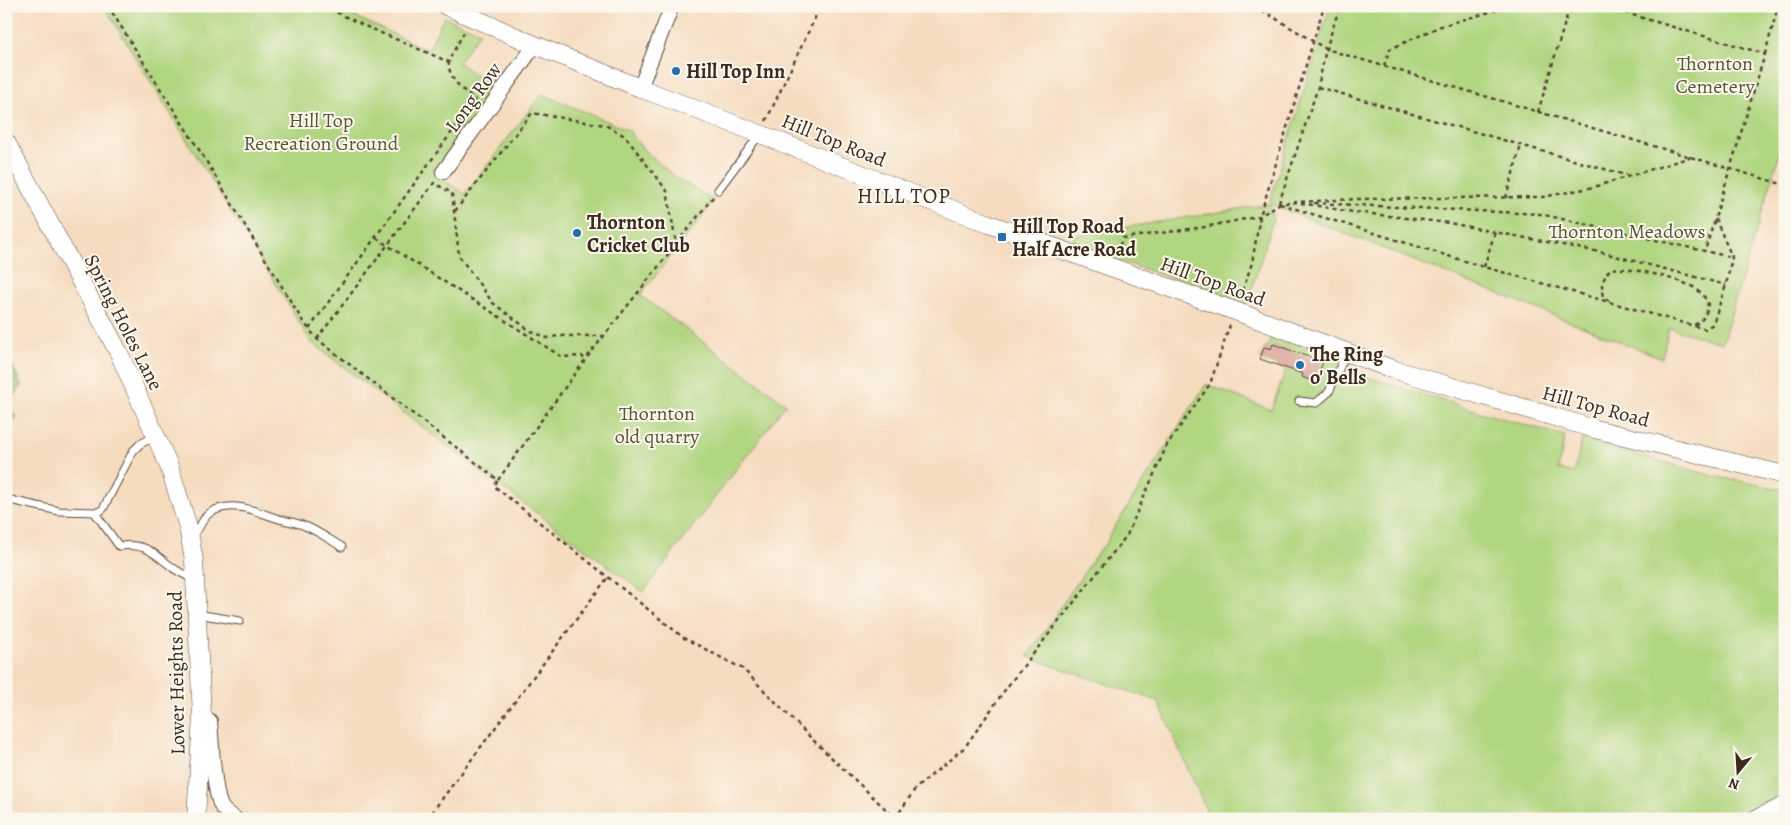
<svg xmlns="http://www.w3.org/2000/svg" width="1791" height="825" viewBox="0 0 1791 825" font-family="Alegreya,serif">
  <rect width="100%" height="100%" fill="#fbf7ec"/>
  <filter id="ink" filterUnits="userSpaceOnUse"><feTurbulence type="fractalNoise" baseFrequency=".02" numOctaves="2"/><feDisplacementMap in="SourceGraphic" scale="10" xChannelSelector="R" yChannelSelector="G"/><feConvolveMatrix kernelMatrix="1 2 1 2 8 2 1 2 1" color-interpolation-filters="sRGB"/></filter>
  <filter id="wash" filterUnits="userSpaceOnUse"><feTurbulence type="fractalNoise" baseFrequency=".0096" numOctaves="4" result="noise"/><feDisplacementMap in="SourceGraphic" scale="20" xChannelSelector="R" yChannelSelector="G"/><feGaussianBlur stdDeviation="1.12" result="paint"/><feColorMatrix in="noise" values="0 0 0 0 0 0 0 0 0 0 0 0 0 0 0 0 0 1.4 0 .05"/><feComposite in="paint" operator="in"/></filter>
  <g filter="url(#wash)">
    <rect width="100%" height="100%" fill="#f5dcbf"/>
    <g fill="#b0d680" stroke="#76804f">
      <polygon points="104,6 340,6 345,12 428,50 444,17 480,32 458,63 497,87 433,173 465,194 542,94 628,130 644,150 676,178 714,201 640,295 786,404 643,592 500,486 312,343"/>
      <polygon points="1330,6 1785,6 1785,137 1722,343 1669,328 1662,358 1270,204 1273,220 1247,304 1076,246 1073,236 1269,204"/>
      <polygon points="1274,334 1352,363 1347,371 1490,415 1565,436 1558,469 1574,473 1582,439 1713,476 1785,490 1785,793 1728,819 1210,819 1158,701 1027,657 1100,549 1107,543 1109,536 1206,384 1271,410 1286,369 1260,359"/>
    </g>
    <polygon fill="#8cb76e" stroke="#647046" points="6,353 22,386 8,404 16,418 7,425"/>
    <g id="blocks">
      <polygon fill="#d8988f" points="1273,344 1323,362 1315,382 1302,377 1303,374 1260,359 1264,347 1271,349"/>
    </g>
  </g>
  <g filter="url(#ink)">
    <use href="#blocks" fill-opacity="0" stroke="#574536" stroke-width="1"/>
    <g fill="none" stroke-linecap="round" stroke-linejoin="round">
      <g stroke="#574536" stroke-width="9">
        <g id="service">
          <polyline points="718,190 760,134"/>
          <polyline points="1299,401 1316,403 1329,392 1346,353"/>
          <polyline points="6,499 59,511 99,512 103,509 133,451 140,444 156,436"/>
          <path d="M95,513l24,33c27,-3 33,6 53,21 6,5 14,8 20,12"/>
          <path d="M190,535c14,-7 10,-18 23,-24 22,-10 42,0 63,7 9,3 20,4 29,8 13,5 25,14 37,21"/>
          <polyline points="197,614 240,621"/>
        </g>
      </g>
      <g stroke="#574536" stroke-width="16">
        <g id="minor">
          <polyline points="640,88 672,6"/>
          <polyline points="443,172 535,45"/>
          <path d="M202,715l8,6c2,20 3,69 11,85 3,6 10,10 15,13"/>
        </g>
      </g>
      <g stroke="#574536" stroke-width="19">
        <g id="tertiary">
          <polyline points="446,6 535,45 640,88 760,134 989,224 1235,311 1392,369 1595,429 1785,475"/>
          <polyline points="6,142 119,353 169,466 188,527 194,560 202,715 196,819"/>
          <polyline points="1756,819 1785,806"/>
        </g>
      </g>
      <g stroke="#574536" stroke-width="2.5" stroke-dasharray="4 4" stroke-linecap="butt">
        <polyline points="108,6 208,164 302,320 317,339 498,480 494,486 684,638 743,669 812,739 896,819"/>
        <polyline points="332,6 336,12 365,26 449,62"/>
        <polyline points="1255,6 1326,49 1785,185"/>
        <polyline points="1602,6 1765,54 1705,251"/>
        <polyline points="1765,54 1778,6"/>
        <polyline points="1384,66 1390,49 1441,26 1511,6"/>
        <polyline points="1318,87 1629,176"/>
        <polyline points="1538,112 1570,6"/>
        <polyline points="766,121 815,18 815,6"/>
        <polyline points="1506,198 1521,145"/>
        <polyline points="1279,203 1318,87 1326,49 1340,6"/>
        <polyline points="1301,203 1346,211 1449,223 1495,232 1600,252 1726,285"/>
        <polyline points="1314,203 1540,214 1731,257"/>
        <polyline points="1280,204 1484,267 1705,329 1713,324 1726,285 1732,257 1715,218"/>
        <polyline points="455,211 532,113 605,125 625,136 667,191 676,243"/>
        <polyline points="376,238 562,357 582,356 585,360"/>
        <polyline points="1116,253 1123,238 1205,227 1260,216 1279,204 1297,202 1357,199 1543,197 1594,187 1691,157"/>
        <polyline points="1484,267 1495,232"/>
        <polyline points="1240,298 1252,263 1260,216 1324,6"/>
        <path d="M1609,301l-6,-5c-3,-11 0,-17 7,-27 18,-3 64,9 81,17 7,3 12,9 17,16 -1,12 -4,18 -14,23"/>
        <path d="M309,329l166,-229c-11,-9 -28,-22 -26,-38 1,-6 13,-25 16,-32"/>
        <polyline points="317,339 434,183 452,193 459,256 493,303 529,330 547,338 558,336 603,336"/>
        <polyline points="498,480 585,360 713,197"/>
        <polyline points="427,819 608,577"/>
        <polyline points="895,819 915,789 965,747 1007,687 1127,535 1167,445 1210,384 1230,325"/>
      </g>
      <use href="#service" stroke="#fff" stroke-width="7"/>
      <use href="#minor" stroke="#fff" stroke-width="14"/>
      <use href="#tertiary" stroke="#fff" stroke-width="18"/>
    </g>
  </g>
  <g fill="#1f6fb2" stroke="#fbf7ec" stroke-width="2">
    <circle cx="676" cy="71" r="5"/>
    <circle cx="577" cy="233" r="5"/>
    <rect x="997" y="232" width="10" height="10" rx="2.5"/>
    <circle cx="1300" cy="365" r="5"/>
  </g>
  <g text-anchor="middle" stroke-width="4" stroke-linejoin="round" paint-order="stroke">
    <g font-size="20" fill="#585536" stroke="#fbf7ec">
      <text x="1715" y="70">Thornton<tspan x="1715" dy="23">Cemetery</tspan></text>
      <text x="321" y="127">Hill Top<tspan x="321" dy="23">Recreation Ground</tspan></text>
      <text x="1627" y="238">Thornton Meadows</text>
      <text x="657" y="420">Thornton<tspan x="657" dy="23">old quarry</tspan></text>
    </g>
    <g font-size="20" font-weight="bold" fill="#3b2a1e" stroke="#fbf7ec" text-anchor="start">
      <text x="686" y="78">Hill Top Inn</text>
      <text x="587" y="229">Thornton<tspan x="587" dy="23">Cricket Club</tspan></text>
      <text x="1012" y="233">Hill Top Road<tspan x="1012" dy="23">Half Acre Road</tspan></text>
      <text x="1310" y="361">The Ring<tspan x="1310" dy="23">o' Bells</tspan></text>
    </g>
    <g font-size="20" fill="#3b2a1e" stroke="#fbf7ec">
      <text transform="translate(473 97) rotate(-54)" y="7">Long Row</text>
      <text transform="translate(834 140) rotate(22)" y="7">Hill Top Road</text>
      <text transform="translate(1213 281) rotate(20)" y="7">Hill Top Road</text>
      <text transform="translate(124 322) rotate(63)" y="7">Spring Holes Lane</text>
      <text transform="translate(1596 406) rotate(15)" y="7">Hill Top Road</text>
      <text transform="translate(176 673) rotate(-91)" y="7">Lower Heights Road</text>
    </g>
    <g font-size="21" letter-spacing="1" fill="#3b2a1e" stroke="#fbf7ec">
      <text x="904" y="203">HILL TOP</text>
    </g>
  </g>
  <rect width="1791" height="825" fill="none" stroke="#fbf7ec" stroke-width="25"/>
  <g transform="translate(1738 772) rotate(198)" stroke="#fbf7ec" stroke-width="4" paint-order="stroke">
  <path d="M0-4L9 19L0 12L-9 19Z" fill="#3b2a1e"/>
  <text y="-8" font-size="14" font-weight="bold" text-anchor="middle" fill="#3b2a1e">N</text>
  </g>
</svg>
